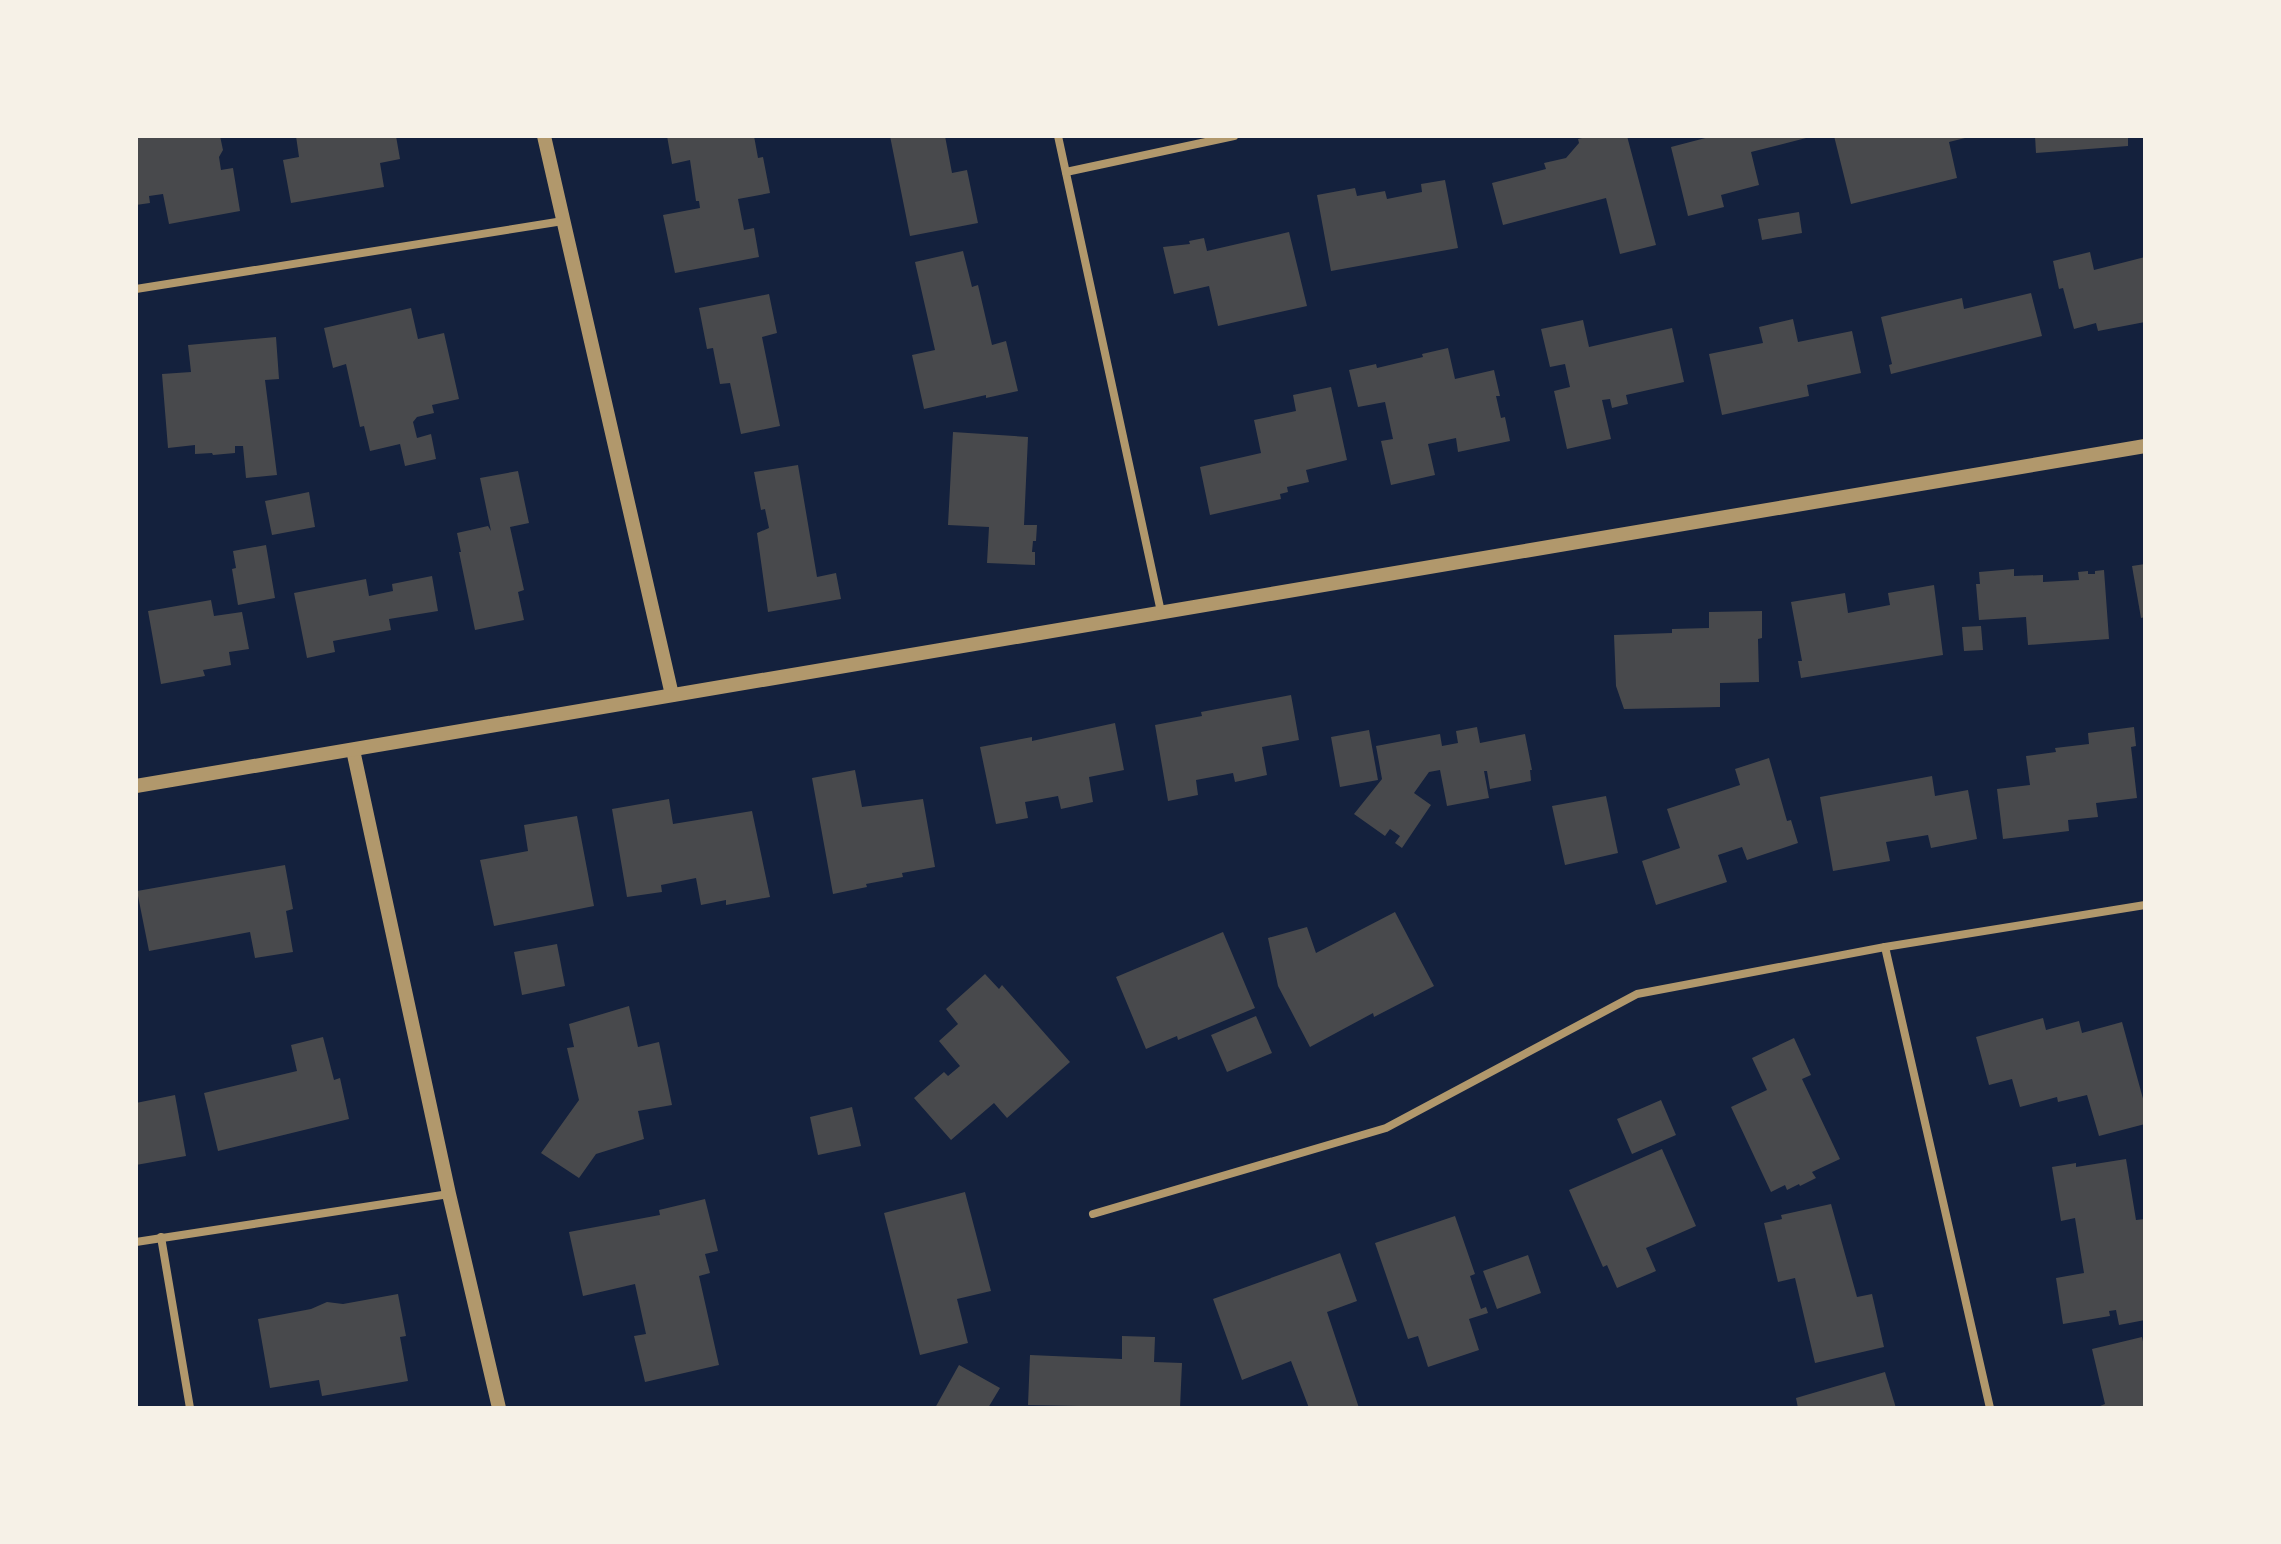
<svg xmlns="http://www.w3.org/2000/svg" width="2281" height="1544" viewBox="0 0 2281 1544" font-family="Rubik,sans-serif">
  <rect width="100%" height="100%" fill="#14213d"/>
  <g fill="#48494c">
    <polygon points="136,136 220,136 223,150 219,157 221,170 233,168 240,211 169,224 163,194 149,196 150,203 136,205"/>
    <polygon points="296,136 396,136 400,159 380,163 384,187 291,203 283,160 299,157"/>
    <polygon points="667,136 754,136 758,158 763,157 770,193 738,199 744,230 754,228 759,257 675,273 663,215 700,208 699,201 696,201 690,160 672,164"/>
    <polygon points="890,136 945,136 952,173 967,170 978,223 910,236"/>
    <polygon points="1590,136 1627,136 1656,245 1620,254 1606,198 1503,225 1492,183 1546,169 1544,163 1566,158 1579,143 1578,139"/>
    <polygon points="1713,136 1810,136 1810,137 1751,152 1759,185 1721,195 1724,207 1688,216 1671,147"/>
    <polygon points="1834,136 1969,136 1969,137 1949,142 1957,178 1851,204"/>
    <polygon points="2035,136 2128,136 2128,146 2036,153"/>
    <polygon points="1445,180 1458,248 1331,271 1317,195 1355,188 1357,196 1385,191 1387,199 1422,192 1421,184"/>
    <polygon points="1799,212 1802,233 1762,240 1758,219"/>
    <polygon points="1289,232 1307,306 1218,326 1209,286 1174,294 1163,247 1190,244 1189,241 1204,238 1207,251"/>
    <polygon points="963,251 972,287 978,285 992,345 1006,341 1018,391 986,398 986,395 924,409 912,355 935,350 915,262"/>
    <polygon points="2090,252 2094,270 2145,257 2145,322 2098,331 2096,323 2074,329 2063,288 2059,289 2053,261"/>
    <polygon points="2031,293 2042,336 1891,374 1889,365 1892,364 1881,317 1962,298 1964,309"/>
    <polygon points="769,294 777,333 762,337 780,426 741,434 730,383 720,384 713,348 707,349 699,308"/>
    <polygon points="411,308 418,339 444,333 459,399 432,405 434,413 417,417 413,422 417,438 431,434 436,459 405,466 400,444 370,451 364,426 360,427 346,364 333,368 324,328"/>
    <polygon points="1793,319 1798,342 1852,331 1861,373 1807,385 1809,396 1722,415 1709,354 1763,343 1759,327"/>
    <polygon points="1583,320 1589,347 1672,328 1684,382 1626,395 1628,404 1612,408 1610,399 1602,400 1611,439 1567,449 1554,391 1570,387 1565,364 1550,367 1541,329"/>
    <polygon points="276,337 279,379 265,380 277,475 246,478 243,446 235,446 235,453 213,455 212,453 195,454 195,445 168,448 162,374 191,372 188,345"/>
    <polygon points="1448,348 1455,379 1494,370 1500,396 1496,396 1501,418 1505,417 1510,441 1458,452 1456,438 1428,444 1435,475 1391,485 1381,441 1393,439 1385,402 1358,407 1349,370 1376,364 1377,368 1423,357 1422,354"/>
    <polygon points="1331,387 1347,460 1306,470 1309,482 1287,487 1288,492 1280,494 1281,499 1210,515 1200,467 1261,453 1254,420 1296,411 1293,395"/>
    <polygon points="953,432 1028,437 1024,525 1037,525 1036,541 1033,541 1032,552 1035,552 1035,565 987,563 989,527 948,525"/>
    <polygon points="798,465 817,577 836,573 841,599 768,612 757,533 769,528 765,509 761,510 754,472"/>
    <polygon points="518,471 529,523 510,527 524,590 518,592 524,620 475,630 459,552 461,552 457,533 488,526 491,531 480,478"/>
    <polygon points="309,492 315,527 272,535 265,501"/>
    <polygon points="266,545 275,598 238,605 232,569 236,568 233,551"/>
    <polygon points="2145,564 2145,617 2141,618 2132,566"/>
    <polygon points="2014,569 2014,576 2043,575 2043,582 2079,580 2078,572 2088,571 2088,574 2095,574 2095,571 2104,570 2109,639 2028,645 2026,617 1979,620 1976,584 1980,584 1979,572"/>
    <polygon points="432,576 438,611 389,619 391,630 333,641 335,652 307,658 294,593 366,579 369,596 393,591 392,584"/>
    <polygon points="1934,585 1943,655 1801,678 1798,661 1802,661 1791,602 1845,593 1848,613 1890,605 1888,593"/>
    <polygon points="211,600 214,616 242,612 249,649 229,652 231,665 203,670 205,676 161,684 148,611"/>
    <polygon points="1762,611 1762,638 1758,639 1759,682 1720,683 1720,707 1624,709 1616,686 1614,635 1672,633 1672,629 1709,628 1709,612"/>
    <polygon points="1981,626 1983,650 1964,651 1962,627"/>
    <polygon points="1291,695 1299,740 1262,747 1267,775 1235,782 1233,773 1196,780 1198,795 1168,801 1155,725 1202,716 1201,712"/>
    <polygon points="1115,723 1124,770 1089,777 1093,802 1061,809 1058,796 1025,802 1028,818 996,824 980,747 1032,737 1032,741"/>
    <polygon points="1477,727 1480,743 1525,734 1532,770 1530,770 1531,781 1490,789 1487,771 1484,771 1489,798 1447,806 1440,770 1429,772 1414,793 1431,805 1402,848 1395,843 1400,836 1390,829 1385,836 1354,814 1382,779 1376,746 1440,734 1442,746 1458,743 1456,731"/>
    <polygon points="2134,727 2136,746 2131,747 2137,798 2096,803 2098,817 2068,820 2069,831 2003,839 1997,789 2030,785 2026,756 2056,752 2055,748 2089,744 2088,733"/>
    <polygon points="1369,730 1378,780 1340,787 1331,737"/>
    <polygon points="1769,758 1787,821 1791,820 1798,843 1747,860 1742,847 1718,855 1727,882 1656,905 1642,861 1680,848 1667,809 1740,785 1735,769"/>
    <polygon points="855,770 862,807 923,799 935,867 902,873 903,877 866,884 867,887 833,894 812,778"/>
    <polygon points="1932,776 1935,796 1968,790 1977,839 1931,848 1928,835 1886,842 1890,861 1833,871 1820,797"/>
    <polygon points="1606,796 1618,853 1565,865 1552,806"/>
    <polygon points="669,799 673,824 752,811 770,897 726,905 726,900 701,905 696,878 661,885 662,892 627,897 612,809"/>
    <polygon points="577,816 594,906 494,926 480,860 528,851 524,825"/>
    <polygon points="285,865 293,909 286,911 293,952 255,958 250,932 149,951 137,891"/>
    <polygon points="1395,912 1434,986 1374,1017 1373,1013 1310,1047 1278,986 1268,938 1307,927 1316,953"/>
    <polygon points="1223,932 1255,1008 1178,1040 1177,1036 1146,1049 1116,977"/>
    <polygon points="557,944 565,986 522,995 514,952"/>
    <polygon points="985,974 999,989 1002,985 1070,1062 1007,1118 994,1103 951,1140 914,1098 944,1072 948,1076 960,1066 939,1041 958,1024 946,1009"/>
    <polygon points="629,1006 638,1047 659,1042 672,1105 638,1111 644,1139 596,1154 579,1178 541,1153 579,1100 567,1048 574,1047 569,1024"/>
    <polygon points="1256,1016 1272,1053 1227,1072 1211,1035"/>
    <polygon points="2043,1018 2046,1030 2079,1021 2082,1033 2122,1022 2145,1106 2145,1124 2099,1136 2087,1095 2058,1102 2057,1097 2020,1107 2012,1079 1989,1085 1976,1037"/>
    <polygon points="323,1037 334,1080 340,1078 349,1119 218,1151 204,1093 297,1071 291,1045"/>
    <polygon points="1794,1038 1811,1075 1802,1079 1840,1159 1812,1172 1816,1178 1800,1186 1799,1184 1787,1190 1785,1185 1771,1192 1731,1107 1767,1090 1752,1058"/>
    <polygon points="175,1095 186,1156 136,1165 136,1103"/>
    <polygon points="1661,1100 1676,1135 1632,1154 1617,1119"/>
    <polygon points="852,1107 861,1146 818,1155 810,1117"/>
    <polygon points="1662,1149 1696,1226 1646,1248 1656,1271 1617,1288 1607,1265 1603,1267 1569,1190"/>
    <polygon points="2126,1159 2136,1220 2145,1219 2145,1320 2119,1325 2116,1310 2109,1311 2110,1316 2063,1324 2056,1278 2084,1273 2075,1218 2061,1221 2052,1167 2076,1163 2076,1167"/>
    <polygon points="965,1192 991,1291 957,1299 968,1343 920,1355 884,1213"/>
    <polygon points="705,1199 718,1251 705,1254 710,1273 699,1276 719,1365 645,1382 634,1336 646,1334 635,1284 583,1296 569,1232 660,1215 659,1210"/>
    <polygon points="1831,1204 1857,1297 1872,1294 1884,1347 1815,1363 1795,1278 1778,1282 1764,1223 1782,1219 1781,1215"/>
    <polygon points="1455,1216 1475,1274 1470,1276 1481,1309 1486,1307 1488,1313 1469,1319 1479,1350 1428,1367 1418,1336 1408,1339 1375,1243"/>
    <polygon points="1340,1253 1357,1301 1327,1312 1359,1408 1309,1408 1291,1361 1242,1380 1213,1299"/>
    <polygon points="1528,1255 1541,1293 1497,1309 1483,1271"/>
    <polygon points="398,1294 406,1336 400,1337 408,1381 322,1396 319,1380 270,1388 258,1319 311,1309 327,1302 343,1304"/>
    <polygon points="1122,1336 1155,1337 1154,1362 1182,1363 1180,1408 1028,1405 1030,1355 1122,1359"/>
    <polygon points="2142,1337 2145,1351 2145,1408 2095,1408 2105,1404 2092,1349"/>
    <polygon points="959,1365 1000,1388 988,1408 935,1408"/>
    <polygon points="1885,1372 1896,1408 1798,1408 1796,1398"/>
  </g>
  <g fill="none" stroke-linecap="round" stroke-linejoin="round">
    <g stroke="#b1986c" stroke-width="8">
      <polyline points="1058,136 1161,612"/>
      <polyline points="1066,172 1234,136"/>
      <polyline points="136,289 563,221"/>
      <polyline points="1885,947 1990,1408"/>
      <polyline points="1093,1214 1386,1128 1637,994 1885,947 2145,905"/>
      <polyline points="161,1237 190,1408"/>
      <polyline points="136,1242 449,1194"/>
    </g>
    <g stroke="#b1986c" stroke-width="14">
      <polyline points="544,136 672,695"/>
      <polyline points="353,750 449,1194 499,1408"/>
      <polyline points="136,786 2145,446"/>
    </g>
  </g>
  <rect width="2281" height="1544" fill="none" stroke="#f6f1e7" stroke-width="276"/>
</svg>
